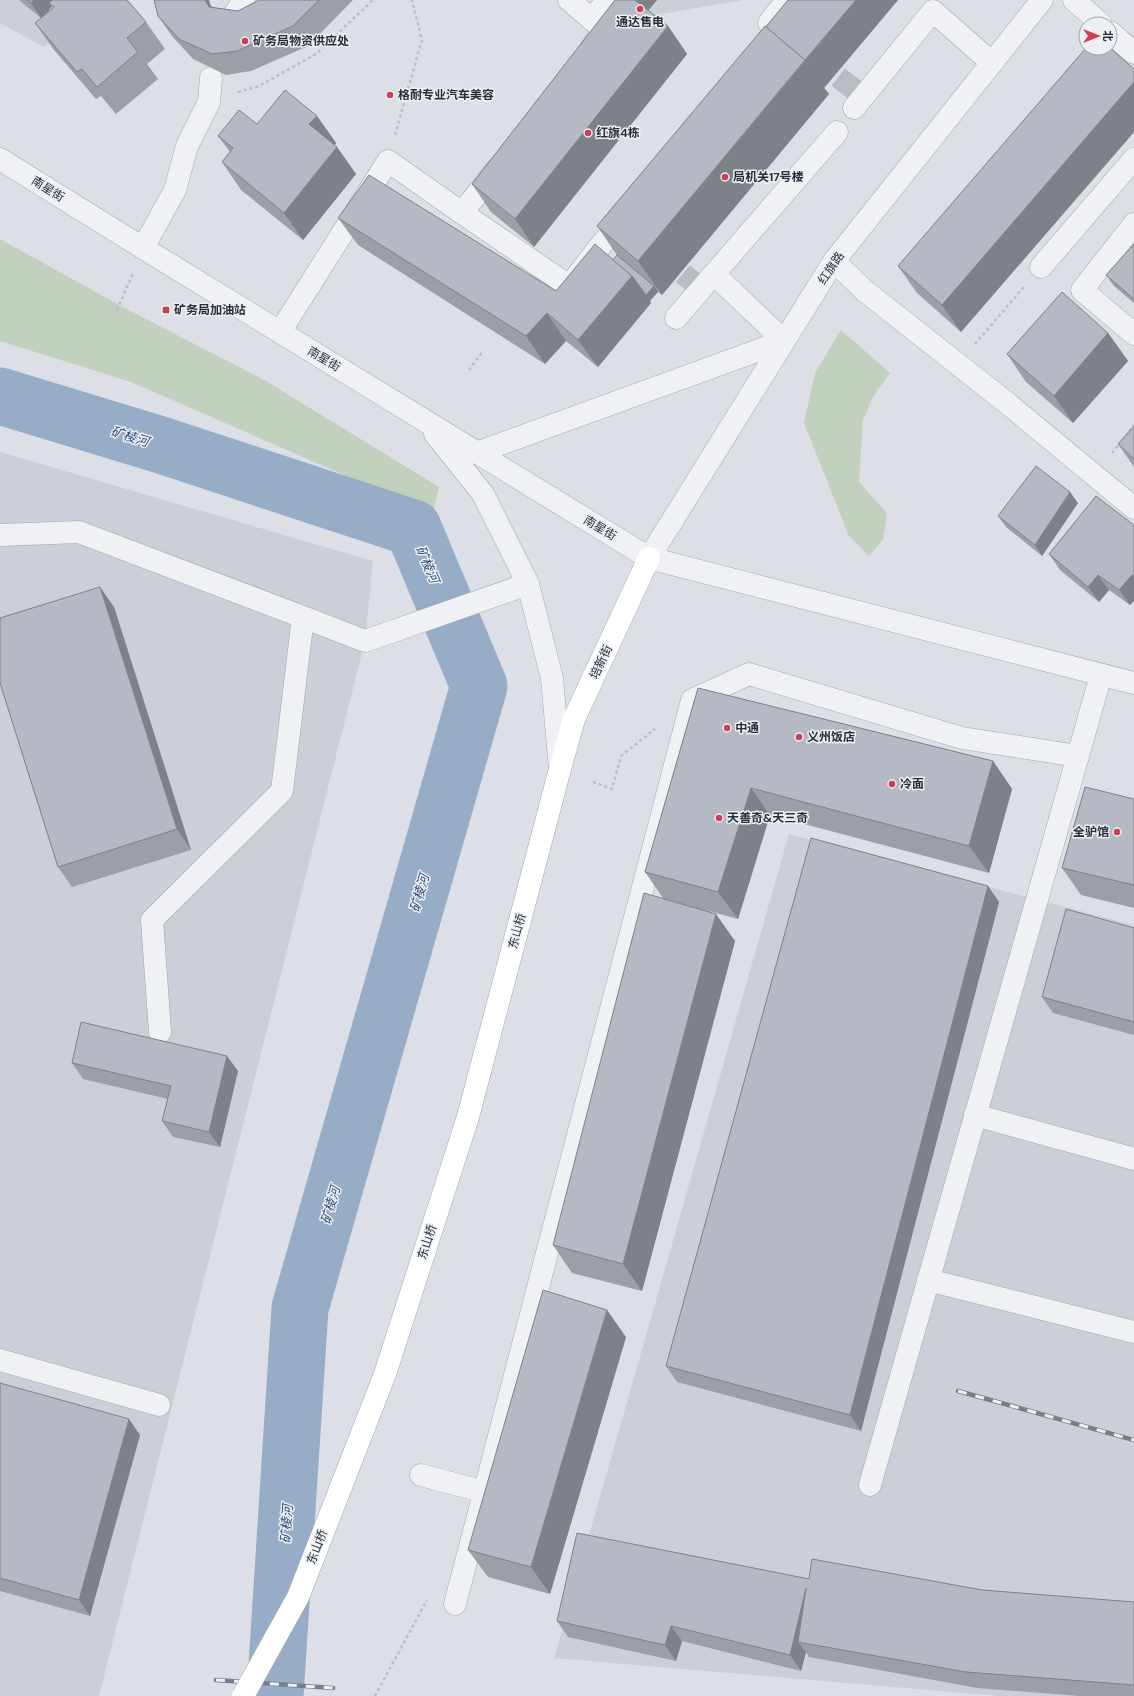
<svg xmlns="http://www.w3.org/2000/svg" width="1134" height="1696" viewBox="0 0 1134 1696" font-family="'DM Sans','Noto Sans SC',sans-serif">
  <rect width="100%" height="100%" fill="#dce0e6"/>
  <g fill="#cbcfd8">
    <polygon points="0,0 98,0 44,47 0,23"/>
    <polygon points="603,0 743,0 627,20"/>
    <polygon points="0,452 373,561 365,641 99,1696 0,1696"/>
    <polygon points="789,834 1134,925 1134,1696 998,1696 554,1658"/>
  </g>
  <g fill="#c2d0be">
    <polygon points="0,239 119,305 266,381 439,487 432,516 408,503 131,382 0,341"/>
    <polygon points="841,330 890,373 874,395 863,420 859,482 887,513 883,540 869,556 849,536 804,423 815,373"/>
  </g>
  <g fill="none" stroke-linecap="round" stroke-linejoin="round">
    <polyline stroke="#97adc7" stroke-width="57" points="0,396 161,445 413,528 479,686 300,1308 275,1696"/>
    <g stroke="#b8bcc4" stroke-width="22" stroke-dasharray="22 11" stroke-linecap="butt">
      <polyline points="812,57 864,97"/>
      <polyline points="658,252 701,289"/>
    </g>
    <g stroke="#a2a7b0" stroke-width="23">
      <g id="minor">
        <polyline points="569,0 604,30 592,46"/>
        <polyline points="1074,0 1101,24"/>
        <polyline points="591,19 608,0"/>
        <polyline points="230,21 244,0"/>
        <polyline points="769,23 787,0"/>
        <polyline points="1110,32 1134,53"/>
        <polyline points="854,108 933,11 992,63"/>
        <polyline points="0,159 143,248 649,558 1134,683"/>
        <polyline points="462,213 569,286 624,216"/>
        <polyline points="1134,224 1082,290 1134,334"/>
        <polyline points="143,248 175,190 187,146 209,102 211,78"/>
        <polyline points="834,261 865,291 1007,403 1134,508"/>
        <polyline points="1041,267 1134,159"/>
        <polyline points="676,318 714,274"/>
        <polyline points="280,332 388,161 462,213 496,170"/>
        <polyline points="435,434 483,494 528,584 552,678 560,769"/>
        <polyline points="476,453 784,341 714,274 837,132"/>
        <polyline points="0,535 79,532 303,617"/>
        <polyline points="649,558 834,261 1042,0"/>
        <polyline points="160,1032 152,920 282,791 303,617 365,641 528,584"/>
        <polyline points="975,1115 1134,1159"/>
        <polyline points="928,1280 1134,1332"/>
        <polyline points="0,1360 159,1405"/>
        <polyline points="421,1475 485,1492"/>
        <polyline points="870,1485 1101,675"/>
        <polyline points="455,1604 692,700 749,674 962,738 1078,756"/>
      </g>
    </g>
    <g stroke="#9ca4b2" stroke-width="23">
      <polyline id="major" points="560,769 574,719 649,558"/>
    </g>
    <g stroke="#bbbec5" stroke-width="2.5" stroke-dasharray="3 3" stroke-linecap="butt">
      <polyline points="238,92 259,86 316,54 373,0"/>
      <polyline points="395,135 422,40 412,0"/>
      <polyline points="117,310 133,273"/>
      <polyline points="975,344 1024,287"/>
      <polyline points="469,370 483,351"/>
      <polyline points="1126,436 1134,425"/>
      <polyline points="1112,453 1120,443"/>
      <polyline points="593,782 612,789 621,756 655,729"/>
      <polyline points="375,1696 427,1600"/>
    </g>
    <use href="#minor" stroke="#eff1f5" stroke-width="22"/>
    <use href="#major" stroke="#fff" stroke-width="22"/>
    <g stroke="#767f90" stroke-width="4.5">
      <g id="rail">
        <polyline points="958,1391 1134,1440"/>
        <polyline points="216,1680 333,1688"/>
      </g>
    </g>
    <use href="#rail" stroke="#eceff4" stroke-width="3" stroke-dasharray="9" stroke-linecap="butt"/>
    <g stroke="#9ca4b2" stroke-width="23" stroke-linecap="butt">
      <polyline id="major-bridge" points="243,1696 298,1597 385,1374 468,1117 560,769"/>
    </g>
    <use href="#major-bridge" stroke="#fff" stroke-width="22"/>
  </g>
  <g fill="#9b9fa8" fill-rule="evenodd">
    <path d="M19,0h108l19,22 19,27 -18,15 11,15 -42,35 -15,-18 -5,3 -42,-49 -19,-27 6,-5zM52,6l1,2 -7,6z"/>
    <polygon points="154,0 209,0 210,4 212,7 238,11 259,0 353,0 308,46 251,71 226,75 193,59 172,36 158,16"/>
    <polygon points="615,0 657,0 648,10 668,26 687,54 534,247 491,212 472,184"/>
    <polygon points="788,0 898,0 824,88 829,94 662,295 657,291 650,301 651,303 598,367 566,341 545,364 358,245 338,218 556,291 613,260 617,255 597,226"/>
    <polygon points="1134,69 1134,132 961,332 917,293 898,266"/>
    <polygon points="317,116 336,143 335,145 356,174 303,240 241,190 222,162 230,152 218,136 257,124"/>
    <polygon points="1134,244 1134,303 1114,286 1106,275"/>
    <polygon points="1108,333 1128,361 1073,423 1026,382 1007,354"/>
    <polygon points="1134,426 1134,467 1118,444"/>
    <polygon points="1078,503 1042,556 1006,527 998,516"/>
    <polygon points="1134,525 1134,601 1130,605 1109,590 1099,602 1060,570 1049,554"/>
    <polygon points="114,607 191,850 72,887 58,867"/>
    <polygon points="698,688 993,761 1012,789 989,873 770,815 738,919 709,911 735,941 642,1291 572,1273 553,1245 663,898 645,872"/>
    <polygon points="1134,799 1134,908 1081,895 1062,868"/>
    <polygon points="988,886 999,902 861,1431 677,1382 666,1366"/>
    <polygon points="1134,928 1134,1035 1053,1013 1042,997"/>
    <polygon points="72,1063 238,1071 220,1147 173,1137 162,1121 168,1099 83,1079"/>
    <polygon points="626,1337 550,1594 488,1577 468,1550"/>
    <polygon points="0,1383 140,1435 90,1616 0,1591"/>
    <polygon points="809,1579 982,1590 1134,1602 1134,1696 1080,1696 977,1688 809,1657 806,1652 801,1671 682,1641 676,1661 568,1637 557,1621"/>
  </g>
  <g fill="#7e8288">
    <polygon points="34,0 57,0 49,3 52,6 42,19 31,3"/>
    <polygon points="205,0 209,0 210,4 223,27 209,7"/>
    <polygon points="629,0 657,0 642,18"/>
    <polygon points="856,0 898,0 824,88 829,94 662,295 638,261"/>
    <polygon points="668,26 687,54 534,247 515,219"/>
    <polygon points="1134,82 1134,132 961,332 942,305"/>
    <polygon points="317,116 336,143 329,151 309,124"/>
    <polygon points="337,147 356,174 303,240 284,213"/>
    <polygon points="632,276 654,286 658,292 650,301 651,303 598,367 578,340"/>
    <polygon points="547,313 566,341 545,364 526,336"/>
    <polygon points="1108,333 1128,361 1073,423 1054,396"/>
    <polygon points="1070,492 1078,503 1042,556 1035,545"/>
    <polygon points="1098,575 1109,590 1099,602 1088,587"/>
    <polygon points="1132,575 1134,578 1134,601 1130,605 1119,590"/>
    <polygon points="100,587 114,607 191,850 177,829"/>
    <polygon points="993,761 1012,789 989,873 969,846"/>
    <polygon points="751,788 770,815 738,919 718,892"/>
    <polygon points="988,886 999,902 861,1431 850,1415"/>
    <polygon points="716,914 735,941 642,1291 623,1264"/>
    <polygon points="227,1056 238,1071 220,1147 209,1132"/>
    <polygon points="607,1310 626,1337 550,1594 531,1567"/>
    <polygon points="129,1419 140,1435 90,1616 79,1600"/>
    <polygon points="806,1588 798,1642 806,1652 801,1671 790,1655"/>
    <polygon points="671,1626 682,1641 676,1661 665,1645"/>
  </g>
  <g fill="#b4b9c3" stroke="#7e8288">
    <polygon points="27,0 34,0 31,3"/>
    <polygon points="52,0 127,0 146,22 127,38 138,52 97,87 82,69 77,72 35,23 54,7 49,3"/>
    <polygon points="154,0 205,0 209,7 238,11 259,0 319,0 293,26 237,51 212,54 179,39 158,16"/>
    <polygon points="615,0 635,0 668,26 515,219 472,184"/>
    <polygon points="788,0 856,0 805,60 766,27"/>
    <polygon points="765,26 805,60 638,261 597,226"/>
    <polygon points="1086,48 1110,48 1134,69 1134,82 942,305 898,266"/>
    <polygon points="285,90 317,116 309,124 337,147 284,213 222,162 233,148 218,136 239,110 257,124"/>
    <polygon points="369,175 556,291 595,244 632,276 578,340 547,313 526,336 338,218"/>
    <polygon points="1134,244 1134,299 1106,275"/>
    <polygon points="617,255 654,286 646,295 632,276 613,260"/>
    <polygon points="1062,292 1108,333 1054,396 1007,354"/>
    <polygon points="1134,426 1134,459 1118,444"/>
    <polygon points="1036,466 1070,492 1035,545 998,516"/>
    <polygon points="1096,496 1134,525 1134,577 1132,575 1119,590 1098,575 1088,587 1049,554"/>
    <polygon points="100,587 177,829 58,867 0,683 0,618"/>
    <polygon points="698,688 993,761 969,846 751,788 718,892 645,872"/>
    <polygon points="1085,787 1134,799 1134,885 1062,868"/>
    <polygon points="811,838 988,886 850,1415 666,1366"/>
    <polygon points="644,893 716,914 623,1264 553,1245"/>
    <polygon points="1066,909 1134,928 1134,1022 1042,997"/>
    <polygon points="81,1022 227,1056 209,1132 162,1121 171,1086 72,1063"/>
    <polygon points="543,1290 607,1310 531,1567 468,1550"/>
    <polygon points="0,1383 129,1419 79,1600 0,1578"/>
    <polygon points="577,1533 809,1579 812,1559 982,1590 1134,1602 1134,1685 966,1672 798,1642 806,1588 790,1655 671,1626 665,1645 557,1621"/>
  </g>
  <g fill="#cc4152" stroke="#eceff4" stroke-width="1.5">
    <circle cx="640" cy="9" r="4"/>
    <circle cx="245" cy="41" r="4"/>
    <circle cx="390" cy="95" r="4"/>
    <circle cx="588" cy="133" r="4"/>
    <circle cx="725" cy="177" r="4"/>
    <rect x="162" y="306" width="8" height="8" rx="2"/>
    <circle cx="727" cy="728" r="4"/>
    <circle cx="799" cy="737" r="4"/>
    <circle cx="892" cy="784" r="4"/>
    <circle cx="719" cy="818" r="4"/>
    <circle cx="1117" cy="832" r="4"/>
  </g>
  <g text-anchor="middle" stroke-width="3" stroke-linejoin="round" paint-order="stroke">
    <g font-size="12" font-weight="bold" fill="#262e3c" stroke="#eceff4" text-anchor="start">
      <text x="640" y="26" text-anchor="middle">通达售电</text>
      <text x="253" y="45">矿务局物资供应处</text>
      <text x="398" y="99">格耐专业汽车美容</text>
      <text x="596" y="137">红旗4栋</text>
      <text x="733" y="181">局机关17号楼</text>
      <text x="174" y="314">矿务局加油站</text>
      <text x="735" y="732">中通</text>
      <text x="807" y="741">义州饭店</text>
      <text x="900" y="788">冷面</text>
      <text x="727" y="822">天善奇&amp;天三奇</text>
      <text x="1109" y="836" text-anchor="end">全驴馆</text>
    </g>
    <g font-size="12" fill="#262e3c" stroke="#eceff4">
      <text transform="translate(48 189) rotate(32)" y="4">南星街</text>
      <text transform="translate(831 268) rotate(-56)" y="4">红旗路</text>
      <text transform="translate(324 359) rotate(31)" y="4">南星街</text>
      <text transform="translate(600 528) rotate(31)" y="4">南星街</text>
      <text transform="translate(601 662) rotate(-65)" y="4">培新街</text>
      <text transform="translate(517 931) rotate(-75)" y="4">东山桥</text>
      <text transform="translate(427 1242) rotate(-72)" y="4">东山桥</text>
      <text transform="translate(317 1547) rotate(-69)" y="4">东山桥</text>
    </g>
    <g font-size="13" font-style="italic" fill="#314b70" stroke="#eceff4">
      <text transform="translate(130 436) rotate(17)" y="5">矿棱河</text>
      <text transform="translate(428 564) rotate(67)" y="5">矿棱河</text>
      <text transform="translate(419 893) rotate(-74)" y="5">矿棱河</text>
      <text transform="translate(330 1205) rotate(-74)" y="5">矿棱河</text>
      <text transform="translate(286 1524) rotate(-86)" y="5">矿棱河</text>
    </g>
  </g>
  <g transform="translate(1098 36) rotate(90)"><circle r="19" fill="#eceff4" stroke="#9da2aa"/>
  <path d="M0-3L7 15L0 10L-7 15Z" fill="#cc4152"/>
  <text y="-6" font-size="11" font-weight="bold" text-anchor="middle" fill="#262e3c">北</text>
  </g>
</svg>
